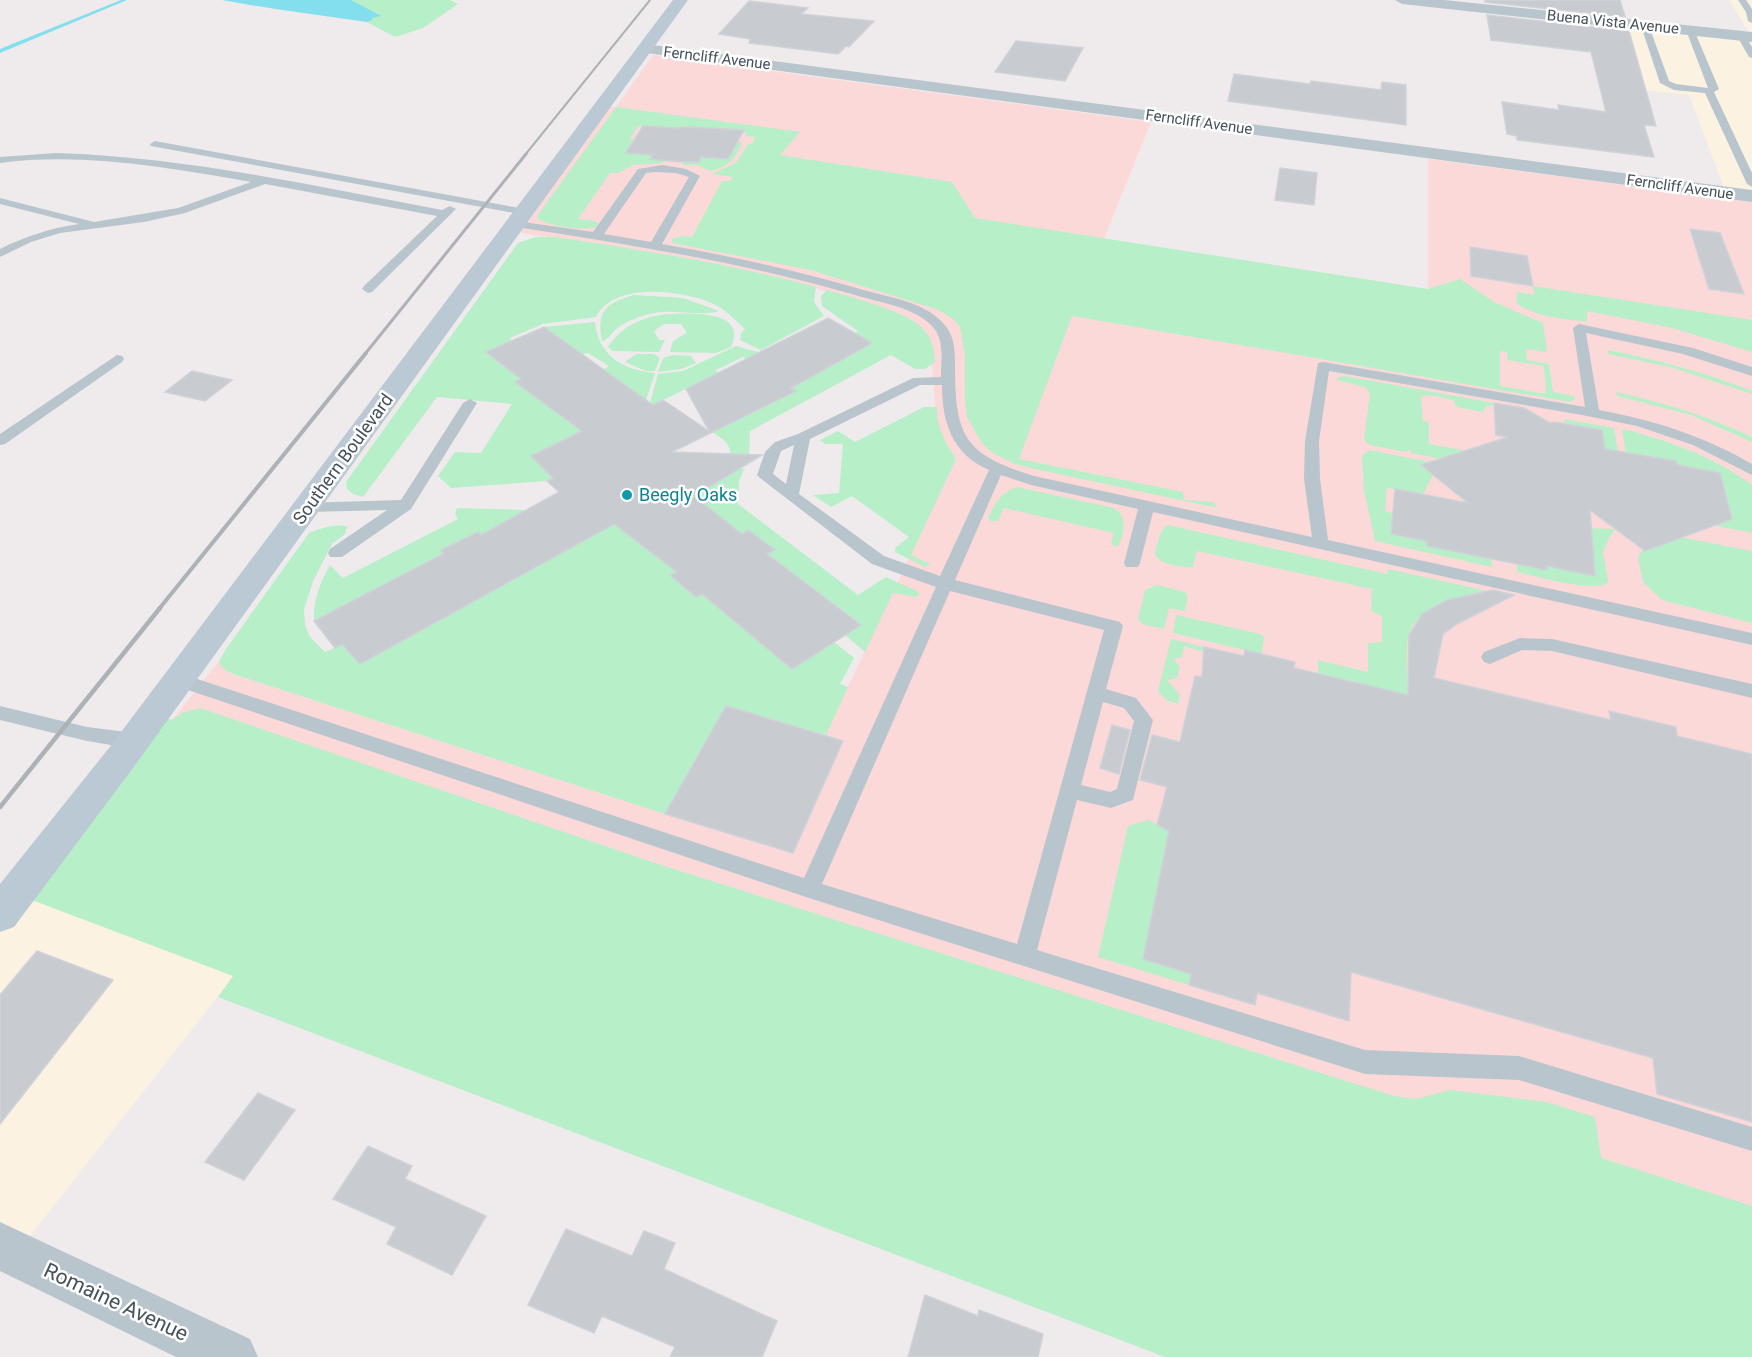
<svg xmlns="http://www.w3.org/2000/svg" width="1752" height="1357" viewBox="0 0 1752 1357" font-family="Roboto,sans-serif">
  <rect width="100%" height="100%" fill="#efebec"/>
  <g fill="#fcf2e2">
    <polygon points="1729,0 1752,0 1752,196 1726,193 1689,95 1646,90 1623,23 1751,36"/>
    <polygon points="16,894 234,976 16,1254 0,1246 0,914"/>
  </g>
  <polygon fill="#fbd9d9" points="653,55 1151,122 1073,316 1432,378 1428,289 1428,159 1752,202 1752,1220 173,719 219,661 228,672 236,675 665,814 726,706 825,735 956,459 943,439 937,422 930,349 874,305 776,277 511,231 603,106 616,107"/>
  <g fill="#b7efc8" fill-rule="evenodd">
    <polygon points="351,0 450,0 458,4 423,28 395,37 367,22 378,13 367,10"/>
    <path d="M616,107l184,25 -20,23 172,27 23,36 453,71 32,-10 34,23 49,21 4,29 -21,-3 1,11 22,4 4,28 21,4 1,3 -5,3 -498,-86 -53,143 164,33 1,8 29,2 5,6 -183,-39 -20,-5 -24,-12 -10,-10 -14,-25 -2,-16v-44l-5,-30 -7,-8 -14,-9 -128,-40 -139,-27v-4l10,-3 10,1 30,-56h8l3,-4 -21,-3 24,-11 12,-19h4l3,-7 -10,-1 1,-4 -57,-5 -12,1 -39,-2 -8,13 4,1 -7,13 26,2 -2,4 13,1 -1,3 -30,2 -15,8h-8l-32,46 17,2 4,4c-11,8 -50,1 -61,-6l-1,-3zM1500,351l7,1v8l37,6 2,28 -46,-8z"/>
    <path d="M737,142l5,1c-7,17 -14,24 -32,28l-12,-6h-16l3,-4 14,1 2,-5 27,2z"/>
    <path d="M536,237h19c88,13 176,27 261,50l-2,15 10,14 -63,34 -21,-10 1,-7 4,-4c-7,-6 -15,-15 -24,-21 -30,-18 -107,-28 -125,9l-53,7 -33,14 2,3 -26,12 35,26 -5,3 22,17 6,-2 42,32 -55,27 22,22 -6,3 -96,7 -13,-12 17,-24 26,1 31,-49 -75,-7 -74,100 -10,-3 -6,-5 -1,-7 172,-239z"/>
    <path d="M1533,286l219,34v32l-80,-24 -85,-17v11c-23,-4 -51,-4 -71,-19l1,-11 17,3z"/>
    <path d="M827,290c23,7 85,22 98,41 7,8 10,21 10,31l-10,7h-10l-24,-14 -141,76 -1,27 -19,-1c2,-15 -10,-19 -20,-27l85,-39 -4,-3 67,-57 -36,-25 -1,-10z"/>
    <path d="M634,295l49,3 36,13c-18,6 -47,-3 -70,3 -10,3 -22,7 -30,13 -7,4 -10,13 -17,14 -6,-30 4,-38 32,-46z"/>
    <path d="M667,314c21,-1 82,-5 64,33l-15,6 -46,-1 3,-11 14,-8 -6,-9h-17l-10,7 5,9h6l-6,12 -46,-1 -5,-4c14,-21 34,-30 59,-33z"/>
    <path d="M595,322c3,33 27,48 60,51l-9,27 -43,-30 6,-4 -21,-13 -7,2 -37,-28z"/>
    <polygon points="736,346 761,353 748,359 743,357 716,370 718,373 653,405 650,403 658,374 683,371"/>
    <path d="M1608,350c49,10 97,22 144,41v3l-82,-27 -62,-13z"/>
    <polygon points="636,354 654,354 660,358 655,371 646,371 625,362"/>
    <polygon points="673,355 691,356 696,363 681,369 658,372 663,358"/>
    <path d="M1344,376l150,27 -2,3h-6l-3,6 -27,-5 -2,-6c-10,-3 -23,-8 -33,-4l2,24 6,1v22l38,7 1,-3 24,4 -51,7 -30,-6v-4l-5,3 -36,-7 -6,-5 6,-47 -5,-6 -28,-7 1,-3z"/>
    <path d="M1616,392c48,11 92,24 136,45v5l-61,-27 -74,-19z"/>
    <path d="M924,407h13c0,22 8,34 19,52l-45,96 19,9 -5,3 -30,-15v-4l14,-11 -57,-41 -21,11 -18,-12 26,-2 4,-49h-18l-5,-4 18,-9 17,11z"/>
    <polygon points="1564,419 1614,428 1618,452 1605,450 1602,430 1565,423"/>
    <path d="M1622,429c45,11 88,26 126,53l4,3v48l-59,-12 -11,-10 51,9 -13,-47 -42,-8 -2,-4 -50,-7z"/>
    <polygon points="1369,450 1430,462 1421,466 1433,475 1423,494 1387,488 1385,511 1393,513 1391,534 1427,541 1427,546 1491,554 1492,567 1375,541 1364,490 1362,456"/>
    <polygon points="739,469 744,469 739,481 738,504 858,595 886,577 919,592 917,597 893,593 865,652 845,635 861,624 767,554 775,550 748,530 742,534 694,496"/>
    <path d="M1017,487l97,21c15,10 10,25 4,39l-7,-3 3,-11 -110,-25 -6,13h-8l-2,-3c8,-16 12,-25 29,-31z"/>
    <path d="M457,508l69,2 -45,25 -3,-3 -36,18 1,4 -129,67c-1,-19 6,-39 16,-56l13,13 115,-59 -3,-5z"/>
    <path d="M614,524l63,48 -6,4 24,21 7,-3 90,75 42,-27 20,16 -14,26 8,3 -22,48 -100,-29 -61,108 -429,-139c-7,-3 -15,-5 -17,-14l7,-12 83,-116c13,-5 24,-9 38,-7l-2,8 -13,10 -18,35 -10,30 1,16 5,12 15,15z"/>
    <path d="M1168,525l219,49 1,-5 99,22c-29,6 -66,11 -78,43 -4,11 -1,47 -1,61l-90,-22v-13l50,12v-29l14,-1v-26l-11,-5 1,-22 -175,-38 -4,16c-8,1 -32,-2 -37,-11 -2,-5 1,-10 2,-15 3,-7 3,-12 10,-16z"/>
    <path d="M1581,528l34,1 -6,9 -6,14 5,30c-13,12 -72,-6 -91,-10v-8l30,6v-4l47,10z"/>
    <polygon points="1680,537 1752,551 1752,623 1662,600 1643,582 1638,558 1643,549"/>
    <polygon points="1157,585 1185,592 1188,596 1185,611 1169,608 1164,629 1142,624 1138,619 1145,590"/>
    <polygon points="1176,615 1260,634 1264,637 1262,654 1173,633"/>
    <polygon points="1171,639 1204,647 1204,652 1184,646 1182,657 1173,659 1180,667 1177,678 1167,680 1180,695 1178,704 1166,700 1158,691"/>
    <polygon points="200,708 658,864 1394,1096 1416,1099 1450,1090 1546,1102 1595,1117 1601,1158 1752,1206 1752,1357 1165,1357 218,997 233,976 16,894 151,719 173,719 184,712"/>
    <polygon points="1148,820 1169,831 1143,959 1191,974 1189,985 1098,957 1128,826"/>
  </g>
  <path fill="#83dfed" d="M222,0h129c4,2 29,15 30,16l-9,2v2l-5,2c-48,-7 -97,-13 -145,-22z"/>
  <g fill="none" stroke-linecap="round" stroke-linejoin="round">
    <polygon fill="#83dfed" fill-rule="evenodd" points="121,0 127,0 0,53 0,49"/>
  </g>
  <g fill="#c8ccd1" stroke="#cfd2d8" stroke-width="1.5">
    <polygon points="1485,0 1620,0 1625,17 1485,2"/>
    <polygon points="749,1 808,8 801,14 874,21 849,47 846,46 838,54 749,43 750,39 719,34"/>
    <polygon points="1487,15 1629,31 1656,126 1644,125 1654,157 1517,140 1517,136 1507,134 1502,102 1559,110 1558,105 1606,112 1591,52 1491,40"/>
    <polygon points="1016,41 1083,48 1065,81 995,72"/>
    <polygon points="1234,74 1310,84 1311,81 1381,90 1382,82 1406,85 1406,125 1228,101"/>
    <polygon points="643,126 677,128 688,127 744,130 728,159 701,157 699,162 684,162 650,159 653,155 626,153"/>
    <polygon points="1280,168 1317,173 1314,205 1275,200"/>
    <polygon points="1690,229 1720,233 1744,294 1709,289"/>
    <polygon points="1470,247 1527,256 1533,286 1471,276"/>
    <polygon points="828,318 872,343 791,388 796,391 672,452 762,455 694,496 742,534 748,530 775,550 767,554 861,625 792,669 702,594 696,597 670,575 677,572 614,524 360,664 342,644 335,648 314,621 443,554 441,550 478,532 481,535 559,492 547,481 553,478 531,456 582,431 515,382 521,379 486,352 544,327 653,405 663,400 709,431 686,389"/>
    <polygon points="192,371 232,380 205,401 165,392"/>
    <polygon points="1494,403 1524,408 1550,423 1554,422 1602,430 1605,449 1676,461 1678,465 1720,473 1732,519 1645,551 1590,510 1595,576 1547,566 1547,570 1427,546 1427,541 1391,534 1395,489 1468,503 1421,465 1508,437 1496,435"/>
    <polygon points="1493,590 1514,595 1457,624 1443,634 1434,678 1611,720 1609,711 1676,727 1677,736 1752,754 1752,1122 1657,1094 1653,1058 1351,972 1349,1021 1257,993 1255,1005 1189,985 1191,974 1143,959 1169,831 1157,825 1167,787 1140,780 1152,735 1180,742 1195,676 1202,677 1204,647 1244,656 1245,650 1295,662 1294,668 1408,695 1409,635 1422,614 1447,600"/>
    <polygon points="726,706 843,741 793,853 665,814"/>
    <polygon points="1112,725 1130,730 1119,774 1100,768"/>
    <polygon points="37,951 113,980 0,1124 0,995"/>
    <polygon points="258,1093 295,1110 244,1180 205,1162"/>
    <polygon points="368,1146 412,1166 405,1179 486,1216 452,1275 387,1244 396,1227 333,1199"/>
    <polygon points="566,1229 632,1256 644,1231 675,1243 664,1269 777,1321 762,1357 670,1357 675,1347 602,1316 594,1333 528,1305"/>
    <polygon points="925,1295 978,1316 979,1310 1043,1334 1038,1357 908,1357"/>
  </g>
  <g fill="none" stroke-linecap="round" stroke-linejoin="round">
    <g fill="#b9c5cc" fill-rule="evenodd">
      <polygon points="1738,0 1746,0 1752,9 1752,23 1748,21 1746,12"/>
      <polygon points="1645,23 1649,26 1669,81 1676,84 1708,88 1686,30 1690,27 1694,30 1719,89 1714,92 1752,173 1752,187 1747,184 1705,93 1674,90 1660,83 1641,26"/>
      <polygon points="1741,33 1744,34 1752,47 1752,58 1749,57 1737,36"/>
      <polygon points="155,141 525,209 531,212 525,215 151,146 150,144"/>
      <path d="M56,153c130,4 259,33 386,57l8,-4 6,3 -84,83 -4,1 -6,-4 2,-3 73,-70 -172,-32 -80,29 -41,9 -84,11 -29,9 -31,15v-8c26,-13 51,-21 79,-25l-79,-20v-6l94,24 84,-14 73,-26c-82,-14 -168,-30 -251,-19v-6z"/>
      <path d="M662,165l24,4 14,7 -38,68c69,12 137,27 205,47 25,7 56,11 75,31 12,12 13,25 13,42 0,73 9,90 79,112l278,61 -8,-58 1,-38 13,-78 5,-1 262,45 -12,-79 6,-4 114,24 59,19v9l-69,-22 -97,-21 13,77c54,10 105,26 153,54v11l-59,-30 -56,-19 -55,-11 -253,-44 -10,70 1,38 8,61 424,93v12l-599,-133 -13,51 -2,4h-12l-2,-4 14,-54 -107,-24 -30,-10 -46,105 165,42 3,4 -17,63 30,9 17,22 -20,80 -22,8 -34,-8 -40,150 328,100 154,6 233,71v24l-233,-71 -154,-6 -556,-176 -636,-213 -3,-5 3,-5 6,-2 625,205 132,-291 -64,-23 -112,-86 -3,-3 8,-23 10,-10 23,-8 115,-56 28,-1c0,-18 4,-39 -10,-52 -20,-19 -50,-22 -76,-30 -112,-33 -225,-50 -339,-68l-6,-3 6,-3 77,11 45,-63zM655,172l21,1 13,4 -38,65 -47,-8 42,-61zM920,385h22c0,37 10,69 47,85l-49,106 -56,-20 -85,-62 11,-55zM794,445l-8,39 -13,-10 8,-23zM950,591l154,39 -87,314 -195,-60zM1103,702l21,6 10,13 -17,68 -7,3 -29,-7z"/>
      <polygon points="117,355 122,356 124,359 122,362 5,444 0,445 0,434"/>
      <polygon points="470,399 477,403 411,509 342,557 330,557 328,553 330,549 387,510 308,512 303,511 300,507 303,503 401,500 463,403"/>
      <polygon points="1520,638 1552,639 1752,684 1752,698 1552,651 1522,650 1490,664 1484,662 1481,657 1484,652"/>
      <polygon points="0,706 87,727 135,733 142,736 144,741 142,746 135,749 87,741 0,720"/>
    </g>
    <g fill="#b9c5cc" fill-rule="evenodd">
      <polygon points="1395,0 1444,0 1752,32 1752,42 1402,4"/>
      <polygon points="645,44 1752,190 1752,202 639,52 637,49"/>
      <polygon points="0,1222 250,1339 258,1357 176,1357 0,1271"/>
    </g>
    <polygon fill="#bbc9d4" fill-rule="evenodd" points="673,0 688,0 133,768 14,927 0,932 0,884 109,748"/>
    <polyline stroke="#adb2b6" stroke-width="2" points="525,155 650,0"/>
    <polyline stroke="#adb2b6" stroke-width="3" points="365,354 526,154"/>
    <polyline stroke="#adb2b6" stroke-width="4" points="159,609 366,353"/>
    <polyline stroke="#adb2b6" stroke-width="4.5" points="0,807 160,608"/>
  </g>
  <circle fill="#0f9aa8" stroke="#fff" stroke-width="2" cx="627" cy="495" r="6"/>
  <g text-anchor="middle" stroke-width="5" stroke-linejoin="round" paint-order="stroke">
    <g font-size="15" fill="#445159" stroke="#fff">
      <text transform="translate(1613 22) rotate(6)" y="5">Buena Vista Avenue</text>
      <text transform="translate(717 58) rotate(7)" y="5">Ferncliff Avenue</text>
      <text transform="translate(1199 122) rotate(8)" y="5">Ferncliff Avenue</text>
      <text transform="translate(1680 187) rotate(8)" y="5">Ferncliff Avenue</text>
    </g>
    <g font-size="18" fill="#445159" stroke="#fff">
      <text transform="translate(343 459) rotate(-54)" y="6">Southern Boulevard</text>
    </g>
    <g font-size="18" fill="#0d838f" stroke="#fff" text-anchor="start">
      <text x="639" y="501">Beegly Oaks</text>
    </g>
    <g font-size="21" fill="#445159" stroke="#fff">
      <text transform="translate(116 1302) rotate(25)" y="7">Romaine Avenue</text>
    </g>
  </g>
</svg>
